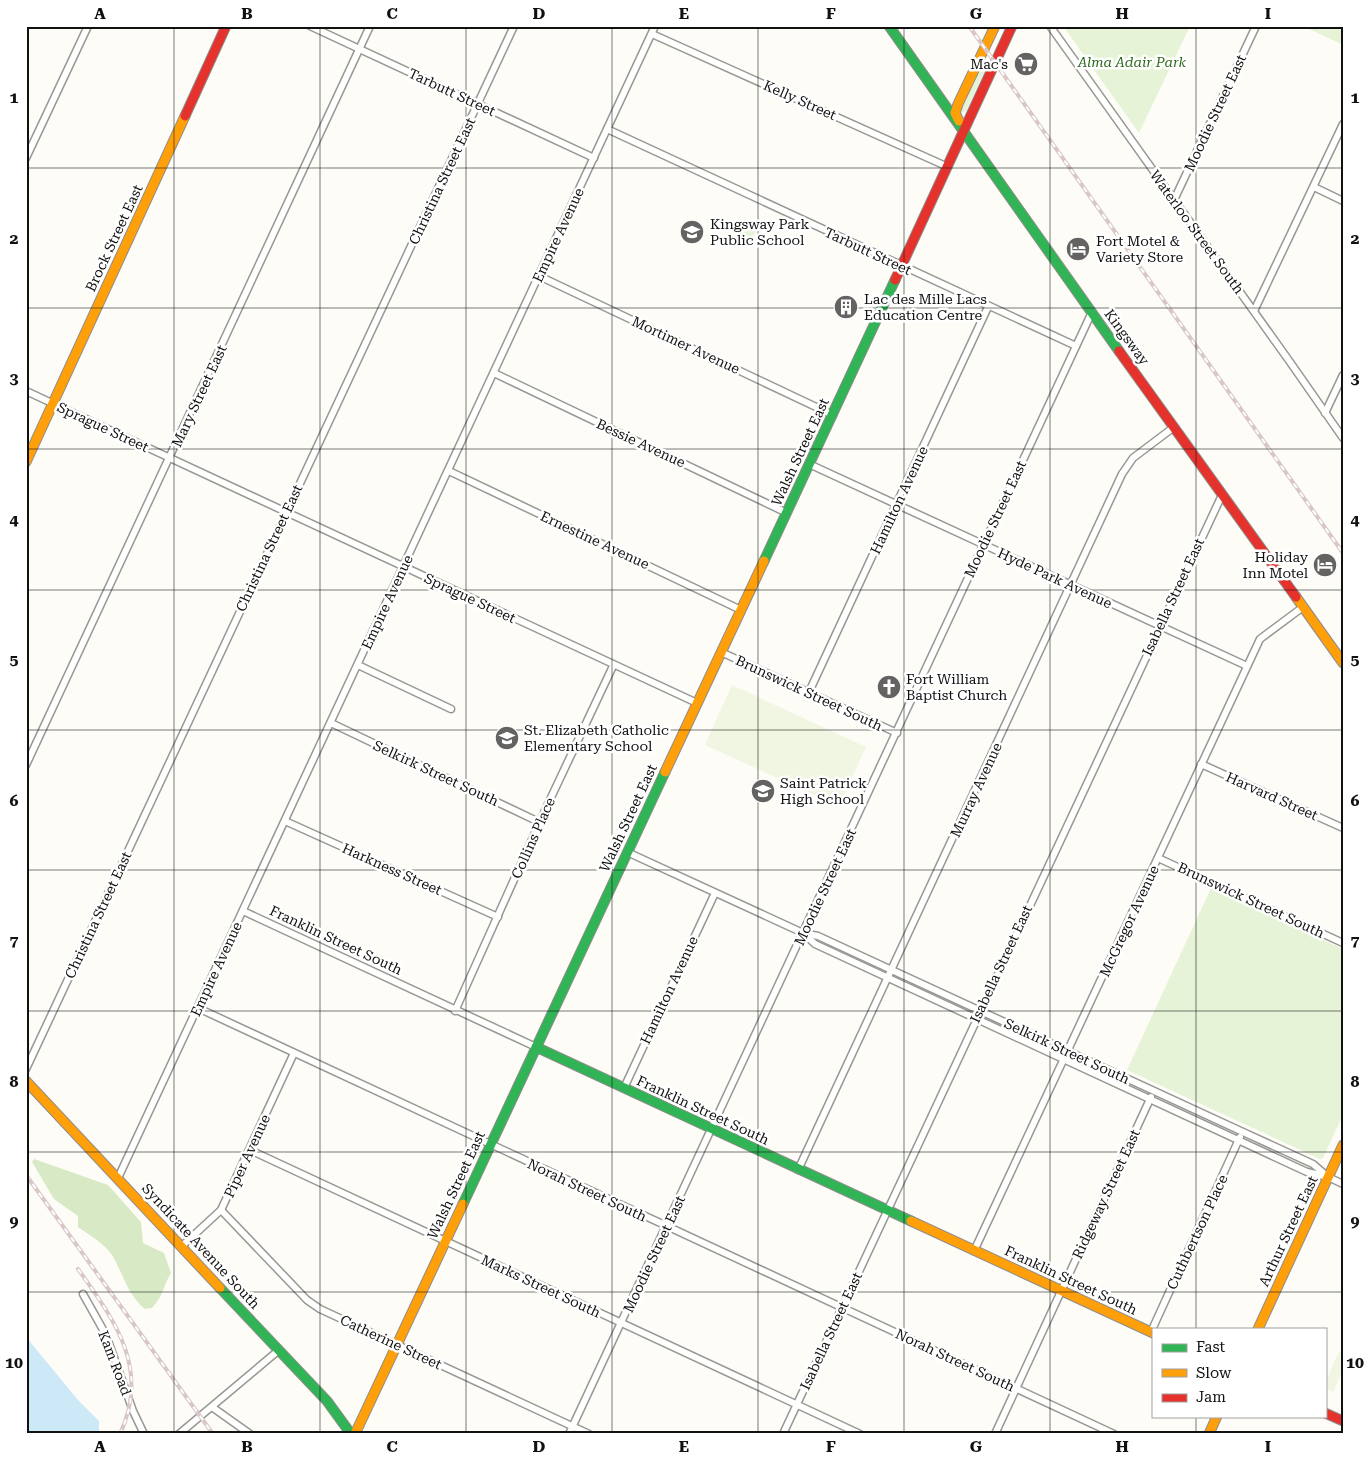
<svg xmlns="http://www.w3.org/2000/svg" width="1369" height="1460" viewBox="0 0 1369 1460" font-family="'Roboto Serif',serif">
  <rect width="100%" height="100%" fill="#fdfcf7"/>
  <g fill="#e7f3d7">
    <polygon points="1063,26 1190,26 1139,133"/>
    <polygon points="1303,26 1343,26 1343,45"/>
    <polygon points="984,59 989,60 988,64 966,111 961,114 959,110"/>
    <polygon points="744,219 758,226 748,247 734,241"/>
    <polygon points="1211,888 1343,949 1343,1115 1323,1158 1320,1159 1127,1070"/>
    <polygon points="899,976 964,1007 966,1008 899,979"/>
    <polygon points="992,1020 1053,1048 1053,1049 991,1022"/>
    <polygon points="1080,1060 1141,1089 1141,1091 1079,1063"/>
    <polygon points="1167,1101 1228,1129 1229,1131 1167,1104"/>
    <polygon points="1255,1142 1314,1169 1315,1171 1255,1144"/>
  </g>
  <path fill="#d8eac5" d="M34,1159l74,26 33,37 2,21 21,10 7,20c-8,13 -7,22 -19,35l-7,1c-18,-14 -22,-36 -33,-54 -8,-12 -23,-20 -34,-28v-11l-24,-17 -22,-37z"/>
  <g fill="#f0f6e1">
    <polygon points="732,685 866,747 839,806 705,745"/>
    <polygon points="1339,1352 1343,1354 1343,1370 1333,1392 1325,1388 1325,1383"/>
  </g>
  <polygon fill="#cde8f7" points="26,1337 78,1400 99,1421 99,1434 26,1434"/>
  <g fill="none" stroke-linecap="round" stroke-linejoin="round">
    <g stroke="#979795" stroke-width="9">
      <g id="street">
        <polyline points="310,26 594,158"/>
        <polyline points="1050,26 1290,362 1343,438"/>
        <polyline points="652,34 948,167"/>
        <polyline points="607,129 1076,346"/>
        <polyline points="26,158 88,26"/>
        <polyline points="1314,187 1343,201"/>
        <polyline points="1174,200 1256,26"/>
        <polyline points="539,276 833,415"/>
        <polyline points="1254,311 1343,124"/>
        <polyline points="494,373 787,513"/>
        <polyline points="26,391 697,703"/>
        <polyline points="1325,413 1343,375"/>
        <polyline points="809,464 1247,666"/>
        <polyline points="449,471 741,610"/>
        <polyline points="721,652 897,733"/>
        <polyline points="358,665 451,709"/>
        <polyline points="809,692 988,307"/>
        <polyline points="331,723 541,823"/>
        <polyline points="1201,764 1343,828"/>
        <polyline points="26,765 370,26"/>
        <polyline points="285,821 498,917"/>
        <polyline points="627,852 803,933 818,936 1243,1132 1313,1164 1328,1177"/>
        <polyline points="1158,858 1343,943"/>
        <polyline points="243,911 536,1047"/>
        <polyline points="803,933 815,944 1307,1172 1328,1177 1343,1184"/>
        <polyline points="198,1008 1114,1434"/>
        <polyline points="455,1011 547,806 613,666"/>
        <polyline points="26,1069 514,26"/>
        <polyline points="624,1088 715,893"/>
        <polyline points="250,1150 860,1434"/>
        <polyline points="798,1170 1122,474 1133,458 1174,427"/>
        <polyline points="118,1178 655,26"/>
        <polyline points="221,1210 307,1300 320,1309 589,1434"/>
        <polyline points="182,1246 221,1210 294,1053"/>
        <polyline points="974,1251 1260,639 1303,607"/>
        <polyline points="83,1294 106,1335 133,1411 144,1434"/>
        <polyline points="1151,1332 1240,1137"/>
        <polyline points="212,1407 250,1434"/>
        <polyline points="179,1434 279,1350"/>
        <polyline points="569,1434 1092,312"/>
        <polyline points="783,1434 1222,495"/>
        <polyline points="995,1434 1151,1097"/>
      </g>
    </g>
    <g stroke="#8e8d8b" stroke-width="11">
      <g id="fast">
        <polyline points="889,26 1119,351"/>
        <polyline points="764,561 895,280"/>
        <polyline points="536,1047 911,1221"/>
        <polyline points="463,1204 665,772"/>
        <polyline points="220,1288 327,1401 351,1434"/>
      </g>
    </g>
    <g stroke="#8e8d8b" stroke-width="11">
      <g id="slow">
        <polyline points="959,121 955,113 958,104 995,26"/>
        <polyline points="26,462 185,116"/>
        <polyline points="1296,597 1343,663"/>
        <polyline points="665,772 764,561"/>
        <polyline points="26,1081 220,1288"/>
        <polyline points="911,1221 1153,1333"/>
        <polyline points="1258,1329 1343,1145"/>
        <polyline points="355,1434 463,1204"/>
        <polyline points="1209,1434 1217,1416"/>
      </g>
    </g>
    <g stroke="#8e8d8b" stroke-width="11">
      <g id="jam">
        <polyline points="185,116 226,26"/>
        <polyline points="895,280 1012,26"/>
        <polyline points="1119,351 1296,597"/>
        <polyline points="1325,1413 1343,1421"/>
      </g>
    </g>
    <use href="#street" stroke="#fffffe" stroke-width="6"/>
    <use href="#fast" stroke="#30b455" stroke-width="9"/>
    <use href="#slow" stroke="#ff9f0a" stroke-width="9"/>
    <use href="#jam" stroke="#e5322d" stroke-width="9"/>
    <g stroke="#d9c6c7" stroke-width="4">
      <g id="rail">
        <polyline points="969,26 1343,553"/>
        <polyline points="26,1175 213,1434"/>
        <path d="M78,1269c36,51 73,99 42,165"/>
      </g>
    </g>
    <use href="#rail" stroke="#fff" stroke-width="2" stroke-dasharray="5.5" stroke-linecap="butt"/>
  </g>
  <path fill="none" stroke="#111" stroke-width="1" stroke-opacity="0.55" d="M174,26v1408M320,26v1408M466,26v1408M612,26v1408M758,26v1408M904,26v1408M1050,26v1408M1196,26v1303M26,168h1317M26,308h1317M26,449h1317M26,590h1317M26,730h1317M26,870h1317M26,1011h1317M26,1152h1317M26,1292h1317M1196,1416v18"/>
  <defs>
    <g id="supermarket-disc" transform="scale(1.25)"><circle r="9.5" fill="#646362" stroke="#fff"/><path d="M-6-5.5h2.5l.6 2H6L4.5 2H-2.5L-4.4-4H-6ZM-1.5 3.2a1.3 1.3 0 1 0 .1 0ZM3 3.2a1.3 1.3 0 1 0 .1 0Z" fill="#fff"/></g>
    <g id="school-disc" transform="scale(1.25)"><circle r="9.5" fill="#646362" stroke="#fff"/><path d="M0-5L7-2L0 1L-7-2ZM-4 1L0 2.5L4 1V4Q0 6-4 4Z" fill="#fff"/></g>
    <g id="hotel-disc" transform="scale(1.25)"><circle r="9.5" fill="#646362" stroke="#fff"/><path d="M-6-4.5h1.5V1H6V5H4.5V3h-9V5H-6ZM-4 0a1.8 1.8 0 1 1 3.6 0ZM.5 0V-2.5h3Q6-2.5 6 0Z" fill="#fff"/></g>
    <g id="building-disc" transform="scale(1.25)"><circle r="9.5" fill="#646362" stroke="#fff"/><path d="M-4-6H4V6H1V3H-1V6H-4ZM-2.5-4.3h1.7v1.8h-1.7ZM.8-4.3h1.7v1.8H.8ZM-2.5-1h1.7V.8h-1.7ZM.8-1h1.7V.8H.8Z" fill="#fff"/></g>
    <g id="church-disc" transform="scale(1.25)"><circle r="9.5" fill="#646362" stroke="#fff"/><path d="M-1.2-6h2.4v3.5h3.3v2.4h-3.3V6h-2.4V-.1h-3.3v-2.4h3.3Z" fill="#fff"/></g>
  </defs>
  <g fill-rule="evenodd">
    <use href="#supermarket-disc" x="1026" y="64"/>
    <use href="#school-disc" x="692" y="232"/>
    <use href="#hotel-disc" x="1078" y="249"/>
    <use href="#building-disc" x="846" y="307"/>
    <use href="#hotel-disc" x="1325" y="565"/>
    <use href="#church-disc" x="889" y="687"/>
    <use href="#school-disc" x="507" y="738"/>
    <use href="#school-disc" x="763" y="791"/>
  </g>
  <g text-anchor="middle" stroke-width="5" stroke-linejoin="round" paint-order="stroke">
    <g font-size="14" font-style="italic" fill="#2f6b1f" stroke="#fff">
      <text x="1132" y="67">Alma Adair Park</text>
    </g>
    <g font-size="14" fill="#111" stroke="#fff" text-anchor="start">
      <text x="1008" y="69" text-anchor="end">Mac's</text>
      <text x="710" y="229">Kingsway Park<tspan x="710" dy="16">Public School</tspan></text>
      <text x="1096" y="246">Fort Motel &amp;<tspan x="1096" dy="16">Variety Store</tspan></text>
      <text x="864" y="304">Lac des Mille Lacs<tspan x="864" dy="16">Education Centre</tspan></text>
      <text x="1308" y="562" text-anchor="end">Holiday<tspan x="1308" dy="16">Inn Motel</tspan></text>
      <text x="906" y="684">Fort William<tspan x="906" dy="16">Baptist Church</tspan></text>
      <text x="524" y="735">St. Elizabeth Catholic<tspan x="524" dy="16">Elementary School</tspan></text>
      <text x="780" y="788">Saint Patrick<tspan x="780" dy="16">High School</tspan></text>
    </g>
    <g font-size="14" fill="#111" stroke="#fff">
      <text transform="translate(452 92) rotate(25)" y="5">Tarbutt Street</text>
      <text transform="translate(800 100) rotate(24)" y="5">Kelly Street</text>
      <text transform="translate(1215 113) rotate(-65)" y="5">Moodie Street East</text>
      <text transform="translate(442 181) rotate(-65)" y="5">Christina Street East</text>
      <text transform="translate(1197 232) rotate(54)" y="5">Waterloo Street South</text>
      <text transform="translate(558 235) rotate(-65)" y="5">Empire Avenue</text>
      <text transform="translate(114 238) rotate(-65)" y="5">Brock Street East</text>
      <text transform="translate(868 251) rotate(25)" y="5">Tarbutt Street</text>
      <text transform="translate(1127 337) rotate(54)" y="5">Kingsway</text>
      <text transform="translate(686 345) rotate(25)" y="5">Mortimer Avenue</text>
      <text transform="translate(199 396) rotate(-65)" y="5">Mary Street East</text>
      <text transform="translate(103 427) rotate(25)" y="5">Sprague Street</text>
      <text transform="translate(641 443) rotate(25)" y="5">Bessie Avenue</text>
      <text transform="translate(800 452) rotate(-65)" y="5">Walsh Street East</text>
      <text transform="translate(899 500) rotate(-65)" y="5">Hamilton Avenue</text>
      <text transform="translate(995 519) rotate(-65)" y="5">Moodie Street East</text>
      <text transform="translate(595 540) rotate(25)" y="5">Ernestine Avenue</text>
      <text transform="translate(269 548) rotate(-65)" y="5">Christina Street East</text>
      <text transform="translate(1055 578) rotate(25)" y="5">Hyde Park Avenue</text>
      <text transform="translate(1173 597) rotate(-65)" y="5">Isabella Street East</text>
      <text transform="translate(470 598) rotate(25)" y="5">Sprague Street</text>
      <text transform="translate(387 602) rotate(-65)" y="5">Empire Avenue</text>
      <text transform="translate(809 693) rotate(25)" y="5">Brunswick Street South</text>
      <text transform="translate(436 773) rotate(25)" y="5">Selkirk Street South</text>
      <text transform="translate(976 790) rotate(-65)" y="5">Murray Avenue</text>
      <text transform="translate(1272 796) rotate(24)" y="5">Harvard Street</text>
      <text transform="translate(628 818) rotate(-65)" y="5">Walsh Street East</text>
      <text transform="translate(533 838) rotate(-66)" y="5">Collins Place</text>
      <text transform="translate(392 869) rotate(24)" y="5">Harkness Street</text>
      <text transform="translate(825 887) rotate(-65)" y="5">Moodie Street East</text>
      <text transform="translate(1251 900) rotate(25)" y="5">Brunswick Street South</text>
      <text transform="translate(98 915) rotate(-65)" y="5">Christina Street East</text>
      <text transform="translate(1129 921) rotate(-65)" y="5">McGregor Avenue</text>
      <text transform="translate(336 940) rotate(25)" y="5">Franklin Street South</text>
      <text transform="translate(1001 964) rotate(-65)" y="5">Isabella Street East</text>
      <text transform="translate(216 969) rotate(-65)" y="5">Empire Avenue</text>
      <text transform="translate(669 990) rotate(-65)" y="5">Hamilton Avenue</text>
      <text transform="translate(1067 1051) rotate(25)" y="5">Selkirk Street South</text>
      <text transform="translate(703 1110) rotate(25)" y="5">Franklin Street South</text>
      <text transform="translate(247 1156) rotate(-65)" y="5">Piper Avenue</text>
      <text transform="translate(456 1185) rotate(-65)" y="5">Walsh Street East</text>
      <text transform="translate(587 1190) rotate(25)" y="5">Norah Street South</text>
      <text transform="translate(1106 1194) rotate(-65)" y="5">Ridgeway Street East</text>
      <text transform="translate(1288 1231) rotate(-65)" y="5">Arthur Street East</text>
      <text transform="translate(1197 1232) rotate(-65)" y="5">Cuthbertson Place</text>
      <text transform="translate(201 1246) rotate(47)" y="5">Syndicate Avenue South</text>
      <text transform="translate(654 1254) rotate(-65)" y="5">Moodie Street East</text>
      <text transform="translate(1071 1280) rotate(25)" y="5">Franklin Street South</text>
      <text transform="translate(541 1286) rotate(25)" y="5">Marks Street South</text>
      <text transform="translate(831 1331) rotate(-65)" y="5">Isabella Street East</text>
      <text transform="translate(391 1342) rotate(25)" y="5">Catherine Street</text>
      <text transform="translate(955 1360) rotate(25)" y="5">Norah Street South</text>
      <text transform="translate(115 1363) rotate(69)" y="5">Kam Road</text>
    </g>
  </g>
  <rect width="1369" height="1460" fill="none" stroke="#ffffff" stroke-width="55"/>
  <rect x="1152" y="1328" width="175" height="90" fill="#ffffff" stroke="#a0a0a0"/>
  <rect x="1162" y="1344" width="25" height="8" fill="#30b455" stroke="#a0a0a0"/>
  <text x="1196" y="1352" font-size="15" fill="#111111">Fast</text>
  <rect x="1162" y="1369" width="25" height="8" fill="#ff9f0a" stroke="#a0a0a0"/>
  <text x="1196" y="1378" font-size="15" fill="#111111">Slow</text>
  <rect x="1162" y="1394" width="25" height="8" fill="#e5322d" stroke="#a0a0a0"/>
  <text x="1196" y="1402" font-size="15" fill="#111111">Jam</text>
  <rect x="28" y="28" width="1314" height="1404" fill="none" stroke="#111" stroke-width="2"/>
  <g font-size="16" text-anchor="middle" font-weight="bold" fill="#111">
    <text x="100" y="19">A</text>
    <text x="247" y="19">B</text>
    <text x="392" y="19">C</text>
    <text x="539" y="19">D</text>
    <text x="684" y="19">E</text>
    <text x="831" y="19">F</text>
    <text x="976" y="19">G</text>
    <text x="1122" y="19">H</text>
    <text x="1268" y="19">I</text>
    <text x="14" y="103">1</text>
    <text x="1355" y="103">1</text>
    <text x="14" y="244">2</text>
    <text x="1355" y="244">2</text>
    <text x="14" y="384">3</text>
    <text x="1355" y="384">3</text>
    <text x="14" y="525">4</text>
    <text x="1355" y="525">4</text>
    <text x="14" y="665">5</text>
    <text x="1355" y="665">5</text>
    <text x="14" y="806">6</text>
    <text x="1355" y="806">6</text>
    <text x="14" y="946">7</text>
    <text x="1355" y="946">7</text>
    <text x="14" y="1087">8</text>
    <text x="1355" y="1087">8</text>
    <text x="14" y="1227">9</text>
    <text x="1355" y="1227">9</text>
    <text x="14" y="1368">10</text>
    <text x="1355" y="1368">10</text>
    <text x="100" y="1452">A</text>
    <text x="247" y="1452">B</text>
    <text x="392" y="1452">C</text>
    <text x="539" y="1452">D</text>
    <text x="684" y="1452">E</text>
    <text x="831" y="1452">F</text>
    <text x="976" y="1452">G</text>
    <text x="1122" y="1452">H</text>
    <text x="1268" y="1452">I</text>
  </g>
</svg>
